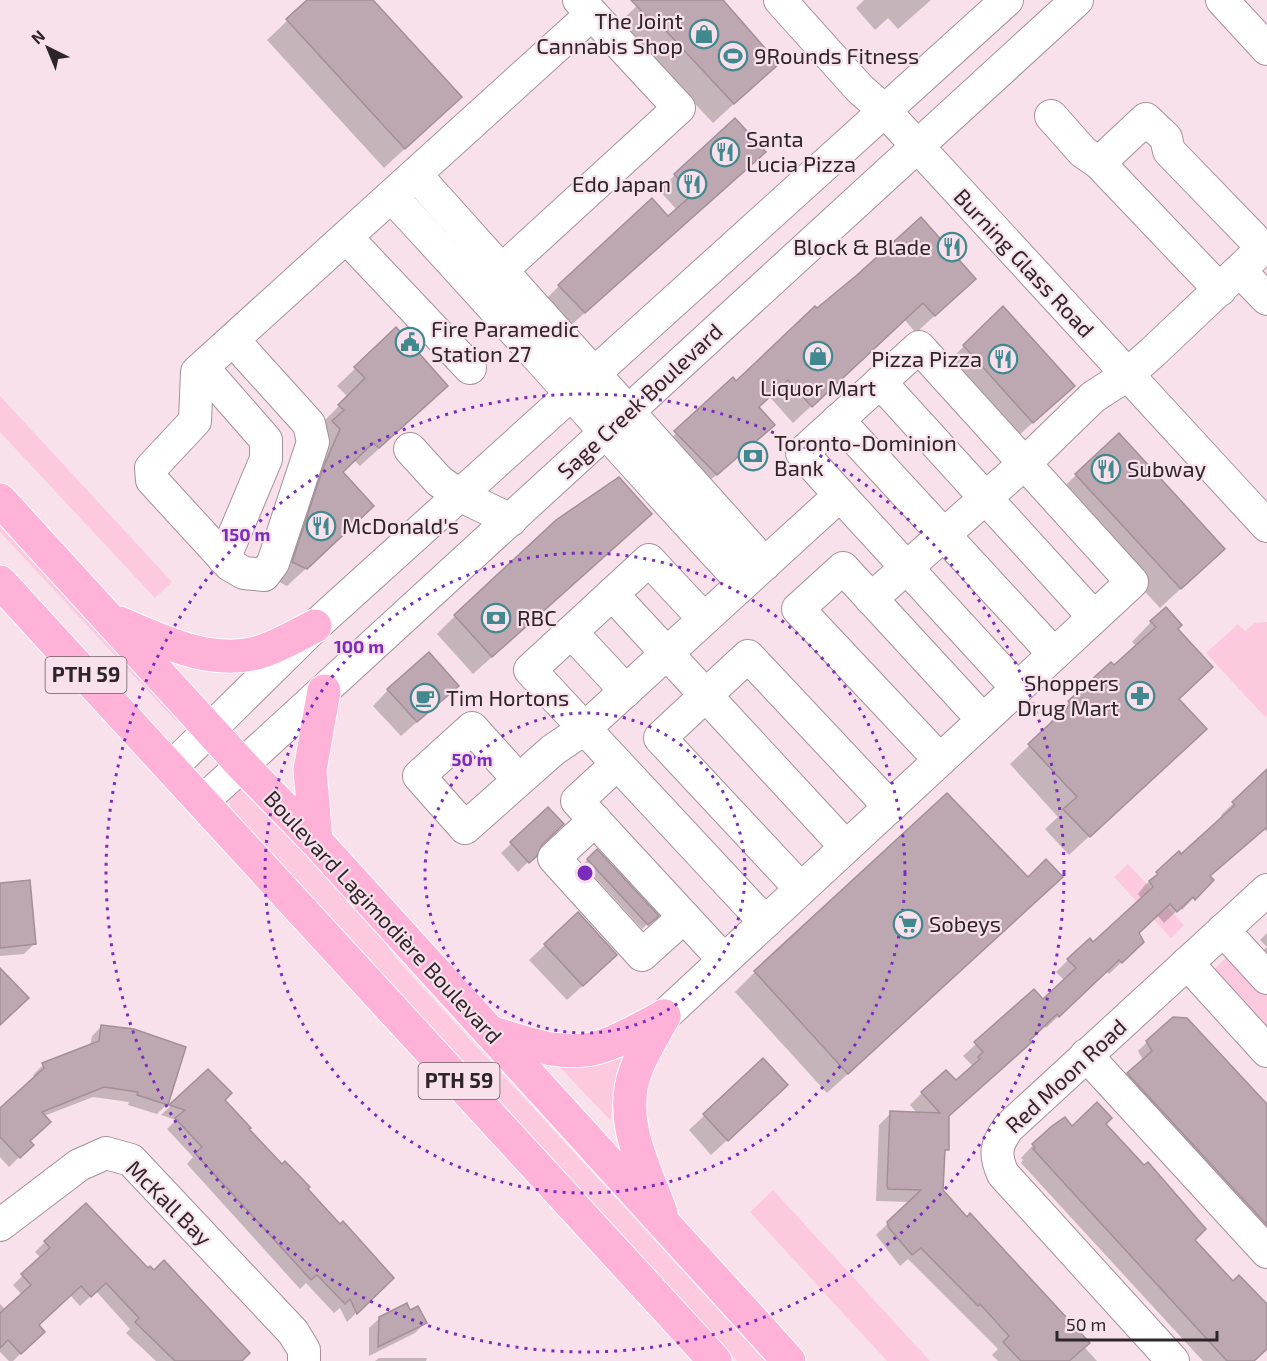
<svg xmlns="http://www.w3.org/2000/svg" width="1267" height="1361" viewBox="0 0 1267 1361" font-family="'Exo 2',sans-serif">
  <rect width="100%" height="100%" fill="#f8e1ea"/>
  <g fill="#fdc9df">
    <polygon points="0,396 172,582 155,598 0,432"/>
    <polygon points="0,519 181,721 180,722 175,720 0,532"/>
    <polygon points="1267,622 1267,715 1265,717 1206,653 1238,624 1245,631 1255,623"/>
    <polygon points="238,789 248,791 373,927 399,962 765,1361 737,1361 374,965 355,948 238,822 231,809 229,798"/>
    <polygon points="1128,864 1184,925 1171,938 1114,877"/>
    <polygon points="1230,954 1267,995 1267,1038 1208,975"/>
    <polygon points="636,1042 615,1097 610,1120 556,1063"/>
    <polygon points="773,1190 930,1361 887,1361 750,1212"/>
  </g>
  <g fill="#0003">
    <polygon points="309,0 371,0 460,97 384,168 267,40"/>
    <polygon points="643,0 720,0 777,64 713,123 632,36 616,26"/>
    <polygon points="864,0 931,0 898,29 888,18 875,30 856,8"/>
    <polygon points="748,167 569,327 544,301 559,286 677,210 659,190 675,175"/>
    <polygon points="974,279 916,333 904,319 793,423 769,396 758,407 773,425 698,491 658,449 736,383"/>
    <polygon points="396,329 428,404 360,466 354,460 341,473 354,524 287,586 275,580 315,440 326,429 321,424 348,397 337,386"/>
    <polygon points="964,346 1073,386 1017,437 949,361"/>
    <polygon points="1076,475 1223,549 1160,608 1056,495"/>
    <polygon points="631,532 473,674 437,634 455,616"/>
    <polygon points="1151,622 1176,629 1177,700 1185,748 1069,855 1045,829 1058,817 1010,764 1052,724 1050,722 1069,702 1111,664 1114,667 1137,647 1132,642"/>
    <polygon points="388,690 441,701 401,736 373,706"/>
    <polygon points="1267,771 1267,832 1264,829 1209,877 1211,880 1182,910 1180,908 1164,923 1157,915 1137,934 1130,954 1109,974 1106,971 1046,1028 1044,1025 948,1117 947,1149 943,1154 942,1190 1097,1361 998,1361 992,1355 998,1349 908,1259 900,1266 876,1235 910,1202 876,1201 879,1125 891,1113 918,1114 910,1105 922,1093 956,1082 972,1065 963,1056 1034,991 1043,1001 1065,981 1056,972 1068,960 1093,944 1142,899 1138,894 1145,885 1223,818 1221,815"/>
    <polygon points="548,810 535,855 518,872 501,853"/>
    <polygon points="597,851 656,916 642,929 583,864"/>
    <polygon points="0,885 34,944 24,954 0,956"/>
    <polygon points="1041,897 827,1093 735,992 755,972"/>
    <polygon points="1267,933 1267,956 1262,951 1267,947 1260,940"/>
    <polygon points="545,945 600,970 567,1000 529,960"/>
    <polygon points="102,1026 167,1104 157,1114 128,1105 129,1102 93,1097 44,1116 28,1142 32,1145 9,1167 0,1157 0,1110 35,1078 33,1075 43,1065 90,1046 92,1036"/>
    <polygon points="1147,1042 1267,1107 1267,1244 1119,1083 1143,1060 1138,1051"/>
    <polygon points="763,1060 771,1100 711,1155 689,1130"/>
    <polygon points="208,1071 223,1100 247,1129 392,1278 347,1322 340,1308 334,1313 306,1283 300,1289 187,1164 193,1157 167,1129 176,1120 161,1115"/>
    <polygon points="1104,1124 1193,1240 1233,1283 1265,1304 1267,1302 1267,1346 1251,1361 1203,1361 1021,1163 1023,1160 1021,1158 1033,1145 1072,1128"/>
    <polygon points="45,1242 148,1270 240,1361 156,1361 126,1333 130,1329 96,1291 80,1306 70,1295 37,1326 33,1342 13,1361 9,1361 0,1352 0,1304 6,1310 22,1295 13,1285 41,1258 35,1252"/>
    <polygon points="410,1312 425,1323 415,1333 369,1356 369,1328 380,1318"/>
    <polygon points="379,1358 427,1358 426,1361 375,1361"/>
  </g>
  <g fill="#bda8b1" stroke="#a38f97" stroke-width="1.5">
    <polygon points="307,0 373,0 462,97 405,149 286,19"/>
    <polygon points="631,0 723,0 779,64 734,104 653,17 650,20"/>
    <polygon points="735,118 766,152 585,313 558,285 652,198 668,216 692,195 674,174"/>
    <polygon points="921,217 976,279 935,316 923,303 812,407 788,380 759,407 775,425 717,475 674,431 733,377 736,381 815,306 817,308 857,275"/>
    <polygon points="1003,306 1075,386 1033,423 963,345"/>
    <polygon points="396,327 448,386 379,448 373,443 343,472 374,506 307,569 292,562 323,468 340,429 332,421 344,410 338,405 365,378 354,367"/>
    <polygon points="1119,433 1225,549 1181,589 1075,474"/>
    <polygon points="619,477 652,514 492,657 454,615 556,520"/>
    <polygon points="1166,607 1182,625 1178,629 1213,667 1179,699 1207,729 1090,837 1063,809 1077,797 1028,744 1071,704 1068,701 1111,662 1114,665 1156,627 1150,621"/>
    <polygon points="429,652 459,686 417,722 387,689"/>
    <polygon points="1267,769 1267,827 1210,876 1214,880 1195,900 1193,897 1177,912 1170,904 1139,933 1144,942 1122,963 1119,960 1059,1017 1057,1014 1030,1040 1032,1042 949,1116 949,1150 945,1150 943,1190 967,1217 970,1213 1090,1343 1069,1361 1021,1361 1003,1342 1009,1336 980,1304 978,1306 921,1248 912,1255 889,1228 887,1222 921,1190 888,1189 887,1186 890,1111 940,1113 921,1092 946,1070 956,1080 980,1059 978,1057 983,1052 974,1042 1034,989 1043,999 1076,968 1067,959 1090,938 1093,942 1153,887 1149,881 1158,874 1156,872 1179,851 1181,854 1235,805 1232,802"/>
    <polygon points="947,793 1028,877 1046,859 1063,877 848,1074 754,971"/>
    <polygon points="548,807 564,824 542,845 537,856 529,863 510,842"/>
    <polygon points="597,849 659,916 648,925 587,859"/>
    <polygon points="30,880 36,944 0,948 0,883"/>
    <polygon points="578,912 617,955 583,986 544,944"/>
    <polygon points="0,968 29,998 0,1025"/>
    <polygon points="1173,1017 1187,1018 1267,1104 1267,1225 1127,1073 1152,1051 1146,1041"/>
    <polygon points="101,1025 134,1029 186,1047 168,1105 137,1095 138,1092 104,1087 42,1112 51,1122 30,1141 34,1145 20,1158 0,1137 0,1108 44,1068 42,1063 99,1041"/>
    <polygon points="763,1058 788,1085 728,1141 703,1114"/>
    <polygon points="208,1069 232,1093 225,1100 251,1128 249,1129 282,1164 285,1161 310,1187 308,1189 340,1224 343,1221 394,1278 357,1314 350,1299 345,1304 317,1275 311,1280 195,1153 202,1147 175,1118 185,1110 169,1105"/>
    <polygon points="1097,1102 1112,1118 1106,1124 1144,1165 1148,1162 1206,1229 1195,1240 1233,1281 1239,1275 1267,1304 1267,1349 1254,1361 1227,1361 1033,1149 1035,1147 1032,1144 1052,1126 1065,1117 1072,1126"/>
    <polygon points="86,1203 148,1268 150,1266 154,1270 164,1260 250,1353 242,1361 175,1361 135,1322 139,1318 106,1283 91,1297 81,1286 39,1325 45,1332 21,1354 8,1340 0,1348 0,1313 31,1285 21,1274 50,1248 44,1241"/>
    <polygon points="407,1303 410,1310 418,1306 427,1323 378,1347 379,1317"/>
  </g>
  <g fill="none" stroke-linecap="round" stroke-linejoin="round">
    <g stroke="#a59099" stroke-width="34">
      <g id="minor">
        <polyline points="780,0 860,89 885,111 1267,526"/>
        <polyline points="1222,0 1267,49"/>
        <polyline points="1051,116 1083,152 1099,163"/>
        <polyline points="416,175 765,564"/>
        <path d="M392,197c118,127 233,259 351,386"/>
        <polyline points="347,238 470,368"/>
        <polyline points="502,270 679,108 579,0"/>
        <polyline points="1240,271 1267,299"/>
        <polyline points="234,341 309,424 313,442 273,563 264,575 244,573 230,565 152,480 151,468 195,421 197,372 592,14"/>
        <polyline points="203,368 266,440 266,459 224,559"/>
        <polyline points="880,382 1094,617"/>
        <polyline points="838,420 1054,654"/>
        <polyline points="410,449 439,481 459,495 511,520"/>
        <polyline points="840,495 1017,688"/>
        <polyline points="612,594 846,847"/>
        <polyline points="871,599 1024,464 1093,397 1127,375 1153,352 1263,248 1169,151 1166,138 1146,119 1099,163 1220,290"/>
        <polyline points="704,619 649,560 530,670 765,922"/>
        <polyline points="571,632 626,691"/>
        <polyline points="940,760 798,609 843,568 983,720"/>
        <polyline points="617,764 577,801 724,960"/>
        <polyline points="171,768 315,626 1007,0"/>
        <polyline points="519,780 472,728 419,776 465,828 553,750 584,729 840,495 802,453 919,347 1132,582 664,1016"/>
        <polyline points="203,801 1077,0"/>
        <polyline points="595,820 554,858 642,955 684,917"/>
        <polyline points="801,889 660,738 748,656 890,807"/>
        <polyline points="1223,930 1267,978"/>
        <polyline points="1187,963 1267,1051"/>
        <polyline points="1086,1055 1267,1252"/>
        <polyline points="0,1225 79,1165 106,1153 131,1160 293,1332 304,1350 304,1361"/>
        <path d="M1173,1361l-170,-187c-9,-20 -7,-29 5,-46l259,-238"/>
      </g>
    </g>
    <g stroke="#fff" stroke-width="35">
      <g id="major">
        <polyline points="0,500 242,765 316,841 789,1361"/>
        <polyline points="0,582 715,1361"/>
        <path d="M119,623c43,18 90,42 137,30 20,-5 41,-18 59,-27"/>
        <polyline points="316,841 310,770 324,691"/>
        <path d="M490,1032c34,10 70,25 106,16 23,-6 47,-21 68,-32"/>
        <path d="M661,1213c-16,-45 -44,-94 -25,-143 7,-19 19,-37 28,-54"/>
      </g>
    </g>
    <use href="#minor" stroke="#fff" stroke-width="32"/>
    <use href="#major" stroke="#feb2d7" stroke-width="33"/>
  </g>
  <g fill="none" stroke="#7b2cbf" stroke-width="3" stroke-dasharray="3 6">
    <circle cx="585" cy="873" r="160"/>
    <circle cx="585" cy="873" r="320"/>
    <circle cx="585" cy="873" r="479"/>
  </g>
  <defs>
    <g id="shop-ring" transform="scale(1.5)"><circle r="9.5" fill="#f8e1ea" stroke="#41898e" stroke-width="1.5"/><path d="M-5-2.5h2.3a2.7 3.5 0 0 1 5.4 0H5L5.5 6h-11ZM-1.5-2.5h3a1.5 2.3 0 0 0-3 0Z" fill="#41898e"/></g>
    <g id="stadium-ring" transform="scale(1.5)"><circle r="9.5" fill="#f8e1ea" stroke="#41898e" stroke-width="1.5"/><path d="M0-5a6.5 5 0 1 0 0 10a6.5 5 0 1 0 0-10ZM-3.5-1.8h7v3.6h-7Z" fill="#41898e"/></g>
    <g id="restaurant-ring" transform="scale(1.5)"><circle r="9.5" fill="#f8e1ea" stroke="#41898e" stroke-width="1.5"/><path d="M-5-6h1v4h1v-4h1v4h1v-4h1v5L-1.5 .5V6h-2V.5L-5-1ZM5-6V6H3V1.5H1.5Q1.5-4 5-6Z" fill="#41898e"/></g>
    <g id="civic-ring" transform="scale(1.5)"><circle r="9.5" fill="#f8e1ea" stroke="#41898e" stroke-width="1.5"/><path d="M-.6-6.5H3V-4.5H.6V-3L4-1V1h2V6H-6V1h2V-1L-.6-3ZM-1.2 2.5V6h2.4V2.5Z" fill="#41898e"/></g>
    <g id="bank-ring" transform="scale(1.5)"><circle r="9.5" fill="#f8e1ea" stroke="#41898e" stroke-width="1.5"/><path d="M-6-4H6V4H-6ZM0-2.3a2.3 2.3 0 1 0 0 4.6a2.3 2.3 0 1 0 0-4.6Z" fill="#41898e"/></g>
    <g id="pharmacy-ring" transform="scale(1.5)"><circle r="9.5" fill="#f8e1ea" stroke="#41898e" stroke-width="1.5"/><path d="M-2-6h4v4h4v4h-4v4h-4v-4h-4v-4h4Z" fill="#41898e"/></g>
    <g id="cafe-ring" transform="scale(1.5)"><circle r="9.5" fill="#f8e1ea" stroke="#41898e" stroke-width="1.5"/><path d="M-5.5-4.5H6V0H3Q3 3.5 0 3.5H-2.5Q-5.5 3.5-5.5 0ZM3-3.2v2h1.7v-2ZM-6 4.5H4V6H-6Z" fill="#41898e"/></g>
    <g id="supermarket-ring" transform="scale(1.5)"><circle r="9.5" fill="#f8e1ea" stroke="#41898e" stroke-width="1.5"/><path d="M-6-5.5h2.5l.6 2H6L4.5 2H-2.5L-4.4-4H-6ZM-1.5 3.2a1.3 1.3 0 1 0 .1 0ZM3 3.2a1.3 1.3 0 1 0 .1 0Z" fill="#41898e"/></g>
  </defs>
  <g fill-rule="evenodd">
    <use href="#shop-ring" x="704" y="34"/>
    <use href="#stadium-ring" x="733" y="56"/>
    <use href="#restaurant-ring" x="725" y="152"/>
    <use href="#restaurant-ring" x="692" y="184"/>
    <use href="#restaurant-ring" x="952" y="247"/>
    <use href="#civic-ring" x="410" y="342"/>
    <use href="#shop-ring" x="818" y="356"/>
    <use href="#restaurant-ring" x="1003" y="359"/>
    <use href="#bank-ring" x="753" y="456"/>
    <use href="#restaurant-ring" x="1106" y="469"/>
    <use href="#restaurant-ring" x="321" y="526"/>
    <use href="#bank-ring" x="496" y="618"/>
    <use href="#pharmacy-ring" x="1140" y="696"/>
    <use href="#cafe-ring" x="425" y="698"/>
    <use href="#supermarket-ring" x="908" y="924"/>
  </g>
  <g text-anchor="middle" stroke-width="4.5" stroke-linejoin="round" paint-order="stroke">
    <g fill="#f8e1ea" stroke="#6a5d63" stroke-width="1.5">
      <rect x="45.5" y="657" width="81" height="36" rx="4.5"/>
      <rect x="418.5" y="1063" width="81" height="36" rx="4.5"/>
    </g>
    <g font-size="21" font-weight="bold" fill="#2d2529">
      <text x="86" y="682">PTH 59</text>
      <text x="459" y="1088">PTH 59</text>
    </g>
    <g font-size="22" fill="#2d2529" stroke="#f8e1ea" text-anchor="start">
      <text x="683" y="29" text-anchor="end">The Joint<tspan x="683" dy="25">Cannabis Shop</tspan></text>
      <text x="754" y="64">9Rounds Fitness</text>
      <text x="746" y="147">Santa<tspan x="746" dy="25">Lucia Pizza</tspan></text>
      <text x="671" y="192" text-anchor="end">Edo Japan</text>
      <text x="931" y="255" text-anchor="end">Block &amp; Blade</text>
      <text x="431" y="337">Fire Paramedic<tspan x="431" dy="25">Station 27</tspan></text>
      <text x="982" y="367" text-anchor="end">Pizza Pizza</text>
      <text x="818" y="396" text-anchor="middle">Liquor Mart</text>
      <text x="774" y="451">Toronto-Dominion<tspan x="774" dy="25">Bank</tspan></text>
      <text x="1127" y="477">Subway</text>
      <text x="342" y="534">McDonald's</text>
      <text x="517" y="626">RBC</text>
      <text x="1119" y="691" text-anchor="end">Shoppers<tspan x="1119" dy="25">Drug Mart</tspan></text>
      <text x="446" y="706">Tim Hortons</text>
      <text x="929" y="932">Sobeys</text>
    </g>
    <g font-size="22" fill="#2d2529" stroke="#f8e1ea">
      <text transform="translate(1024 263) rotate(47)" y="8">Burning Glass Road</text>
      <text transform="translate(640 401) rotate(-43)" y="8">Sage Creek Boulevard</text>
      <text transform="translate(383 917) rotate(47)" y="8">Boulevard Lagimodière Boulevard</text>
      <text transform="translate(1066 1076) rotate(-43)" y="8">Red Moon Road</text>
      <text transform="translate(169 1203) rotate(45)" y="8">McKall Bay</text>
    </g>
  </g>
  <circle cx="585" cy="873" r="9" fill="#7b2cbf" stroke="#f8e1ea" stroke-width="3"/>
  <g font-size="18" text-anchor="middle" font-weight="bold" fill="#7b2cbf" stroke="#f8e1ea" stroke-width="4.5" stroke-linejoin="round" paint-order="stroke">
    <text x="246" y="541">150 m</text>
    <text x="359" y="653">100 m</text>
    <text x="472" y="766">50 m</text>
  </g>
  <g transform="translate(48 48) rotate(317)" stroke="#f8e1ea" stroke-width="4.5" paint-order="stroke">
  <path d="M0-4.5L10 22L0 15L-10 22Z" fill="#2d2529"/>
  <text y="-9" font-size="16" font-weight="bold" text-anchor="middle" fill="#2d2529">N</text>
  </g>
  <path d="M1057 1331v9h160v-9" fill="none" stroke="#2d2529" stroke-width="3"/>
  <text x="1066" y="1331" font-size="18" fill="#2d2529" stroke="#f8e1ea" stroke-width="4.5" paint-order="stroke">50 m</text>
</svg>
